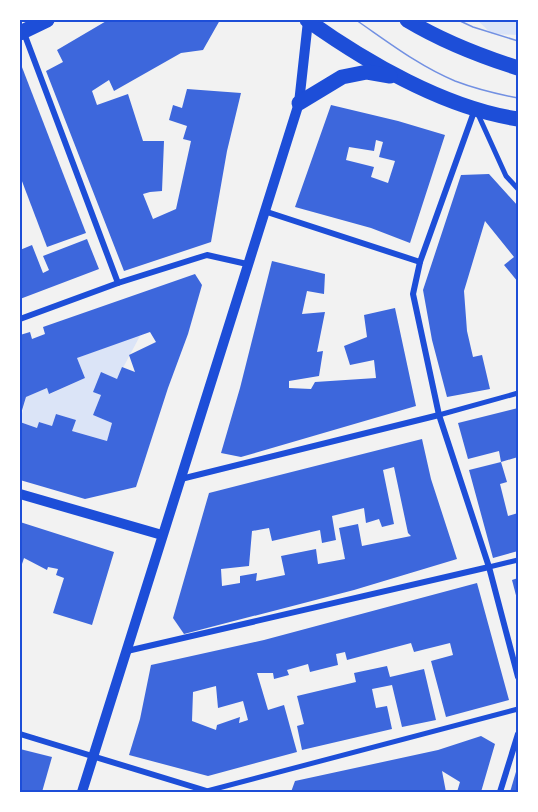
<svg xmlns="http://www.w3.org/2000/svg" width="538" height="812" viewBox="0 0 538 812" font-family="'Alegreya Sans',sans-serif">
  <rect width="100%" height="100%" fill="#f2f2f2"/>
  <g fill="#dbe4f7">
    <polygon points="477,20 518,20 518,35 492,34"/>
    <polygon points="141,334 117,379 94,392 101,395 93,415 112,423 107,441 72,431 75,420 56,414 52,426 39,422 37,428 20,422 26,397 47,388 50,394 85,378 77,358"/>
  </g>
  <g fill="#3d67dc" fill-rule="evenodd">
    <polygon points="108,20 220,20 203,50 181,53 114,91 109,80 92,91 97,105 128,94 143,141 164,141 162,191 150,192 143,194 153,219 176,209 191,141 183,139 187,126 169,120 173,105 182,108 187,89 241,93 227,151 211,242 124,271 46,71 63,62 57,50"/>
    <polygon points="20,62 86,233 47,247 20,176"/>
    <path d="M331,105l67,16 47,14 -35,108 -39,-15 -76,-21zM376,140l7,2 -4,15 16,4 -7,22 -17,-6 3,-10 -28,-7 3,-13 25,4z"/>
    <polygon points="489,174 518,206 518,282 504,265 514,257 485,221 464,291 467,331 473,357 482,355 490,389 447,397 432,340 423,290 461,175"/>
    <polygon points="87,239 99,269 20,299 20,250 32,245 43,273 49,270 43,256"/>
    <polygon points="272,261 325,274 324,294 307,291 302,314 325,312 317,352 323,351 319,376 289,381 289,388 311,389 315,382 376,378 374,360 350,365 344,346 367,337 364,315 395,308 416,406 241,457 221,453 240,388"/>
    <polygon points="195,274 202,285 188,334 168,388 136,487 85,499 20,480 20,422 37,428 39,422 52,426 56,414 76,420 72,431 107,441 112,423 93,415 101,395 93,392 101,372 117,379 122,367 135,372 129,355 156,342 150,332 77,358 85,378 49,394 47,388 26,397 20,417 20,335 30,332 32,339 45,334 43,327"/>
    <polygon points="518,408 518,457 501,462 507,482 500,484 508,516 518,513 518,551 493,558 469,470 501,462 499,451 468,459 458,423"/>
    <path d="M422,439l9,40 26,80 -103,31 -170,44 -11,-16 36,-125zM394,467l14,66 3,3 -49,10 -4,-22 -19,4 6,31 -27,5 -2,-15 -35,7 4,19 -29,6 1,-8 -17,3v7l-18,3 -1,-17 28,-3 3,-35 17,-3 3,13 48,-11 2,13 14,-3 -4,-24 32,-8 2,15 13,-4 3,8 12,-3 -11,-54z"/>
    <polygon points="20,522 114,552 92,625 53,613 64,578 56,575 58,569 48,567 47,570 24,558 22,564 20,564"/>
    <polygon points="518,578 518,603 512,580"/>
    <path d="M477,583l32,117 -63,17 -15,-56 22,-6 -3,-12 -36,9 -3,-9 -64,17 -2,-8 -9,2 2,11 -28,7 -2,-8 -21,6 2,5 -15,4 -1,-6h-16l11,37 16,-5 13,47 -89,24 -79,-21 11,-36 11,-54 113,-25zM216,686l2,22 25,-7 5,19 -9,3 1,-6 -23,8 -1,5 -24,-9 1,-29z"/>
    <polygon points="387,666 390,677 424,669 436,720 402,727 392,685 372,689 376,708 387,706 392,729 302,750 297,726 304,724 297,696 356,682 354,673"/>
    <polygon points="481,736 495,744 481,792 457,792 460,782 442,771 446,792 291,792 295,781 438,750"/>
    <polygon points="20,749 52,757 42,792 20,792"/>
    <polygon points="518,765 518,792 510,792"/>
  </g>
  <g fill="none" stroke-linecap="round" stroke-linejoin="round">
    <g stroke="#1d4ed8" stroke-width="5">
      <polyline points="477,112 506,176 518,189"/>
      <polyline points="439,415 518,393"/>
      <polyline points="489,567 518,560"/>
      <polyline points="207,791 518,709"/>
    </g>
    <g stroke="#1d4ed8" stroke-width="6">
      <polyline points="24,33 118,283"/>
      <polyline points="475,109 420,262 413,294 439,415 489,567 518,677"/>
      <polyline points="264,211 420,262"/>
      <polyline points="20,319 118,283 207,255 247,264"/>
      <polyline points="181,479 439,415"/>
      <polyline points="127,651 489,567"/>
      <polyline points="20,734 210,792"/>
      <polyline points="500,792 518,734"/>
    </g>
    <g stroke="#1d4ed8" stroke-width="10">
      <polyline points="20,494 162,535"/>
      <polyline points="82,792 299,103 308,21"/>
    </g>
    <g stroke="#1d4ed8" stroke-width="15">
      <path d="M307,20c59,42 138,88 211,99"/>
      <path d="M407,20c35,21 73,36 111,48"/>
      <polyline points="20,33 47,20"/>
      <polyline points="299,103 342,77 367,72 390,76"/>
    </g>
    <g stroke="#7290e2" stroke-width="1.5">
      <path d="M356,20c32,22 63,46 99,61 21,8 42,13 63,17"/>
      <polyline points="458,20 473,27 518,41"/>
    </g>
  </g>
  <rect width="538" height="812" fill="none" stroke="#ffffff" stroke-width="42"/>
  <rect x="21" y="21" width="496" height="770" fill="none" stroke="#1d4ed8" stroke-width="2"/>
</svg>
